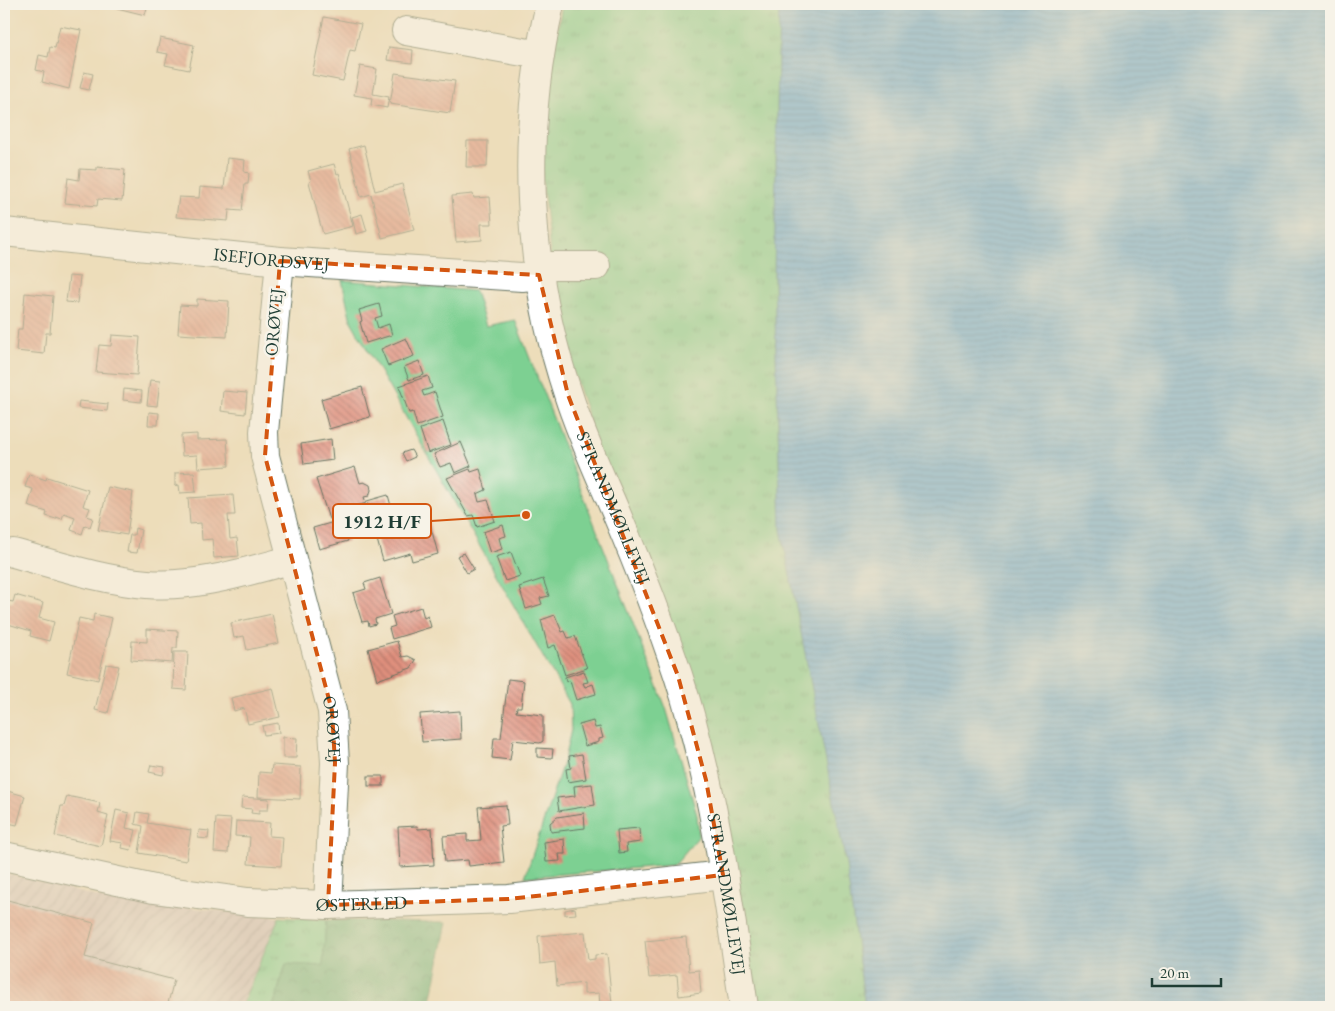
<svg xmlns="http://www.w3.org/2000/svg" width="1335" height="1011" viewBox="0 0 1335 1011" font-family="'EB Garamond',serif">
  <defs>
    <pattern id="industrial-furrows" width="10" height="10" patternUnits="userSpaceOnUse" patternTransform="scale(1.25)"><rect width="10" height="10" fill="#d1c0bc"/><path d="M-1 1l2-2M0 10L10 0M9 11l2-2" fill="none" stroke="#a99d9a"/></pattern>
    <pattern id="grass-tufts" width="24" height="20" patternUnits="userSpaceOnUse" patternTransform="scale(1.25)"><rect width="24" height="20" fill="#7dd092"/><path d="M3 7l-1-3M5 7V3M7 7l1-3M15 17l-1-3M17 17v-4M19 17l1-3" fill="none" stroke="#66aa78"/></pattern>
    <pattern id="forest-crowns" width="20" height="18" patternUnits="userSpaceOnUse" patternTransform="scale(1.25)"><rect width="20" height="18" fill="#66b27c"/><path d="M2 6a3 3 0 1 1 6 0M12 15a3 3 0 1 1 6 0" fill="none" stroke="#539266"/></pattern>
    <pattern id="water-rules" width="6" height="5" patternUnits="userSpaceOnUse" patternTransform="scale(1.25)"><rect width="6" height="5" fill="#66abdc"/><path d="M0 2.5h6" fill="none" stroke="#538cb3"/></pattern>
    <pattern id="building-back-hatch" width="6" height="6" patternUnits="userSpaceOnUse" patternTransform="scale(1.25)"><rect width="6" height="6" fill="#df8f7d"/><path d="M-1 5l2 2M0 0l6 6M5-1l2 2" fill="none" stroke="#b47667"/></pattern>
  </defs>
  <rect width="100%" height="100%" fill="#f7f3e8"/>
  <filter id="ink" filterUnits="userSpaceOnUse"><feTurbulence type="fractalNoise" baseFrequency=".02" numOctaves="2"/><feDisplacementMap in="SourceGraphic" scale="10" xChannelSelector="R" yChannelSelector="G"/><feConvolveMatrix kernelMatrix="1 2 1 2 8 2 1 2 1" color-interpolation-filters="sRGB"/></filter>
  <filter id="wash" filterUnits="userSpaceOnUse"><feTurbulence type="fractalNoise" baseFrequency=".0096" numOctaves="4" result="noise"/><feDisplacementMap in="SourceGraphic" scale="20" xChannelSelector="R" yChannelSelector="G"/><feGaussianBlur stdDeviation="1.12" result="paint"/><feColorMatrix in="noise" values="0 0 0 0 0 0 0 0 0 0 0 0 0 0 0 0 0 1.4 0 .05"/><feComposite in="paint" operator="in"/></filter>
  <g filter="url(#wash)">
    <rect width="100%" height="100%" fill="#edddba"/>
    <polygon fill="url(#industrial-furrows)" points="4,872 102,898 279,917 241,1007 4,1007"/>
    <g fill="url(#grass-tufts)" stroke="#4e8663">
      <polygon points="562,4 779,4 774,281 781,529 846,864 865,1007 754,1007 739,916 587,414 558,327 542,177 546,102"/>
      <polygon points="279,917 326,920 323,966 286,964 273,1007 241,1007"/>
    </g>
    <polygon fill="url(#forest-crowns)" stroke="#427858" points="326,920 447,922 430,1007 273,1007 286,964 323,966"/>
    <polygon fill="#7dd092" stroke="#4e8663" points="342,280 475,291 486,326 515,320 666,708 697,815 699,836 674,865 525,877 564,760 571,730 570,704 351,321"/>
    <polygon fill="url(#water-rules)" stroke="#427488" points="779,4 1331,4 1331,1007 865,1007 846,864 781,529 774,281"/>
    <g id="blocks">
      <g fill="url(#building-back-hatch)">
        <polygon points="101,4 148,4 145,15"/>
        <polygon points="324,17 361,24 355,51 350,50 343,81 312,75"/>
        <polygon points="60,26 81,30 69,89 42,82 44,72 36,70 39,55 48,57 50,47 55,48"/>
        <polygon points="160,38 194,45 189,70 165,65 168,54 157,52"/>
        <polygon points="389,47 413,50 412,63 387,60"/>
        <polygon points="360,66 377,69 373,94 389,97 387,108 371,105 372,98 354,95"/>
        <polygon points="84,72 93,74 89,90 80,88"/>
        <polygon points="395,73 455,81 450,113 390,104"/>
        <polygon points="467,141 488,141 487,167 466,167"/>
        <polygon points="364,145 375,191 402,184 414,230 382,238 371,194 361,197 349,149"/>
        <polygon points="227,158 245,160 244,172 249,173 248,184 245,184 242,211 229,210 228,221 176,217 179,197 199,198 200,187 224,189"/>
        <polygon points="334,164 337,174 339,173 353,226 323,234 309,182 311,181 308,171"/>
        <polygon points="97,167 125,170 122,201 98,199 97,206 65,203 68,178 79,180 80,169 97,170"/>
        <polygon points="473,194 474,198 490,197 492,224 481,224 482,240 456,242 452,196"/>
        <polygon points="362,214 367,231 356,234 352,217"/>
        <polygon points="69,276 80,277 77,303 66,302"/>
        <polygon points="25,293 53,296 50,333 46,333 44,354 16,351 18,329 22,329"/>
        <polygon points="197,299 229,301 227,337 178,334 180,305 197,306"/>
        <polygon points="379,304 382,316 375,318 378,328 389,324 392,335 366,343 360,322 362,321 359,310"/>
        <polygon points="112,335 140,337 137,375 96,372 99,345 111,346"/>
        <polygon points="406,338 414,356 388,366 381,349"/>
        <polygon points="419,361 424,375 409,380 404,367"/>
        <polygon points="428,376 432,388 422,391 424,396 435,392 443,417 417,426 413,412 409,413 399,386"/>
        <polygon points="150,380 160,381 157,406 147,405"/>
        <polygon points="362,387 370,417 329,429 321,399"/>
        <polygon points="124,389 142,391 141,402 123,400"/>
        <polygon points="223,391 247,393 245,414 221,411"/>
        <polygon points="79,401 108,404 107,411 78,408"/>
        <polygon points="149,412 159,413 158,425 148,425"/>
        <polygon points="443,421 451,445 428,453 420,429"/>
        <polygon points="197,434 197,440 227,439 229,466 198,468 197,455 182,456 181,435"/>
        <polygon points="331,439 333,460 304,464 301,444"/>
        <polygon points="461,442 471,466 455,473 451,463 440,467 434,454"/>
        <polygon points="411,450 415,457 406,461 402,453"/>
        <polygon points="355,467 360,483 364,482 370,485 371,490 369,496 364,497 366,503 342,511 343,515 329,519 316,479"/>
        <polygon points="470,469 471,472 480,469 486,490 477,494 479,502 488,500 495,521 477,527 473,515 468,516 447,478"/>
        <polygon points="194,472 196,492 180,493 179,485 175,486 175,473"/>
        <polygon points="29,474 46,480 47,477 88,490 83,506 90,508 87,516 93,518 90,527 85,525 82,534 71,530 75,517 64,513 62,519 56,517 56,519 46,516 47,512 28,506 33,489 25,487"/>
        <polygon points="108,487 133,492 127,535 98,530"/>
        <polygon points="233,495 235,515 228,515 230,539 237,538 239,556 214,558 212,539 202,540 201,523 190,524 188,498"/>
        <polygon points="388,495 391,506 371,512 367,501"/>
        <polygon points="406,505 409,518 427,513 438,554 412,561 410,553 383,561 374,529 392,524 388,510"/>
        <polygon points="341,520 348,541 319,549 313,528"/>
        <polygon points="503,525 506,536 499,538 502,549 490,553 483,532"/>
        <polygon points="135,528 141,530 137,553 127,552 130,535 134,535"/>
        <polygon points="511,552 520,576 505,581 496,557"/>
        <polygon points="464,553 474,569 467,573 457,556"/>
        <polygon points="380,578 391,614 375,619 376,624 369,626 368,621 362,622 353,593 366,589 364,583"/>
        <polygon points="543,579 549,596 540,598 542,604 526,609 519,587"/>
        <polygon points="15,595 43,603 39,618 54,622 49,641 30,636 31,631 8,624 8,622 4,620 4,600 13,602"/>
        <polygon points="421,607 424,618 428,616 431,627 392,639 389,628 395,626 392,616"/>
        <polygon points="94,614 112,618 98,680 67,673 79,618 93,621"/>
        <polygon points="272,614 279,643 247,650 244,636 234,638 231,623"/>
        <polygon points="555,615 562,632 565,631 568,638 575,636 587,668 565,675 555,645 548,648 541,620"/>
        <polygon points="147,629 178,631 177,648 173,648 172,663 131,660 132,641 147,642"/>
        <polygon points="397,641 402,657 408,656 416,660 411,668 377,680 368,649"/>
        <polygon points="174,652 188,652 186,690 173,689"/>
        <polygon points="106,664 119,666 108,713 95,710"/>
        <polygon points="584,671 588,682 583,683 585,687 593,684 596,694 576,700 570,681 566,682 565,677"/>
        <polygon points="508,679 524,681 521,707 517,707 516,712 543,715 543,741 540,743 513,740 510,760 492,758 494,738 501,738"/>
        <polygon points="273,688 280,717 248,724 244,708 234,711 231,698"/>
        <polygon points="460,711 461,739 422,742 420,714"/>
        <polygon points="593,721 595,728 600,727 603,738 599,739 599,742 585,746 579,725"/>
        <polygon points="278,723 279,733 264,735 262,726"/>
        <polygon points="283,737 297,738 296,758 283,758"/>
        <polygon points="537,748 553,749 552,758 537,757"/>
        <polygon points="582,754 586,779 568,782 566,769 571,768 569,756"/>
        <polygon points="151,765 165,767 163,775 149,772"/>
        <polygon points="272,765 301,767 300,799 258,797 259,772 271,773"/>
        <rect x="368" y="776" width="15" height="10"/>
        <polygon points="592,784 595,805 559,811 557,798 575,796 574,786"/>
        <polygon points="4,790 25,796 17,825 4,822"/>
        <polygon points="67,796 100,803 98,813 108,816 101,846 55,836 61,806 64,806"/>
        <polygon points="242,797 269,799 268,810 259,810 259,814 251,813 252,809 241,808"/>
        <polygon points="506,805 508,825 500,826 504,862 469,866 468,860 445,862 443,836 467,834 467,841 481,840 478,807"/>
        <polygon points="116,810 129,813 126,828 136,830 131,850 122,848 123,843 110,841"/>
        <polygon points="137,812 149,814 147,823 191,830 186,861 139,853 143,826 135,824"/>
        <polygon points="584,813 585,828 551,832 550,823 557,817"/>
        <polygon points="216,818 231,819 228,853 214,852"/>
        <polygon points="236,821 270,823 269,836 283,837 281,866 248,864 250,837 235,836"/>
        <polygon points="417,826 418,829 432,828 434,865 400,867 398,827"/>
        <polygon points="639,828 640,842 626,844 627,852 619,853 617,830"/>
        <polygon points="199,830 209,831 208,839 198,838"/>
        <polygon points="564,839 565,854 559,854 560,861 546,862 544,842"/>
        <polygon points="4,899 94,923 85,957 174,980 167,1007 4,1007"/>
        <polygon points="575,908 576,914 565,915 565,910"/>
        <polygon points="585,932 588,960 595,959 595,955 607,954 612,1004 600,1005 599,993 584,994 584,983 557,986 555,962 540,964 538,936"/>
        <polygon points="686,937 689,971 699,970 701,993 679,996 677,975 649,978 645,941"/>
      </g>
    </g>
  </g>
  <g filter="url(#ink)">
    <use href="#blocks" fill-opacity="0" stroke="#677563" stroke-width="1"/>
    <g fill="none" stroke-linecap="round" stroke-linejoin="round">
      <g stroke="#677563" stroke-width="30">
        <g id="minor">
          <path id="s1" d="M550,4c-30,129 -24,264 18,390 13,41 32,81 49,121 22,52 43,106 61,160 35,107 50,221 66,332"/>
          <polyline points="406,31 540,55"/>
          <path id="s2" d="M4,232l276,29 242,16 17,-2"/>
          <path id="s3" d="M280,261l-16,171 1,24 67,255 3,52 -7,142"/>
          <polyline points="538,266 596,266"/>
          <path d="M13,553c44,12 89,27 134,31 47,4 98,-12 143,-24"/>
          <path id="s4" d="M4,856l150,33 94,13 80,3 181,-6 214,-24"/>
        </g>
      </g>
      <use href="#minor" stroke="#fff" stroke-width="28"/>
    </g>
  </g>
  <path d="M0 0H1335V1011H0ZM280,261l259,14 29,120 110,281 28,104 17,95 -214,24 -181,6 7,-142 -3,-52 -67,-255z" fill="#edddba" fill-opacity=".55" fill-rule="evenodd"/>
  <path fill="none" stroke="#d45610" stroke-width="4" stroke-dasharray="10 6" stroke-linejoin="round" d="M280,261l259,14 29,120 110,281 28,104 17,95 -214,24 -181,6 7,-142 -3,-52 -67,-255z"/>
  <g text-anchor="middle" stroke-width="5" stroke-linejoin="round" paint-order="stroke">
    <g font-size="18" fill="#1f3d34" stroke="#f7f3e8">
      <text dy="6" stroke="none"><textPath href="#s2" startOffset="269">ISEFJORDSVEJ</textPath></text>
      <text transform="translate(274 322) rotate(-85)" y="6">ORØVEJ</text>
      <text dy="6" stroke="none"><textPath href="#s1" startOffset="518">STRANDMØLLEVEJ</textPath></text>
      <text dy="6" stroke="none"><textPath href="#s3" startOffset="478">ORØVEJ</textPath></text>
      <text dy="6" stroke="none"><textPath href="#s1" startOffset="922">STRANDMØLLEVEJ</textPath></text>
      <text dy="6" stroke="none"><textPath href="#s4" startOffset="362">ØSTERLED</textPath></text>
    </g>
  </g>
  <path fill="none" stroke="#d45610" stroke-width="2" d="M526 515L431 521"/>
  <circle fill="#d45610" stroke="#f7f3e8" stroke-width="2" cx="526" cy="515" r="5"/>
  <rect fill="#f7f3e8" stroke="#d45610" stroke-width="2" x="333" y="504" width="98" height="34" rx="5"/>
  <g font-size="19" text-anchor="middle" font-weight="bold" fill="#1f3d34">
    <text x="382" y="528">1912 H/F</text>
  </g>
  <rect width="1335" height="1011" fill="none" stroke="#f7f3e8" stroke-width="20"/>
  <path d="M1152 978v8h69v-8" fill="none" stroke="#1f3d34" stroke-width="2.5"/>
  <text x="1160" y="978" font-size="15" fill="#1f3d34" stroke="#f7f3e8" stroke-width="4" paint-order="stroke">20 m</text>
</svg>
